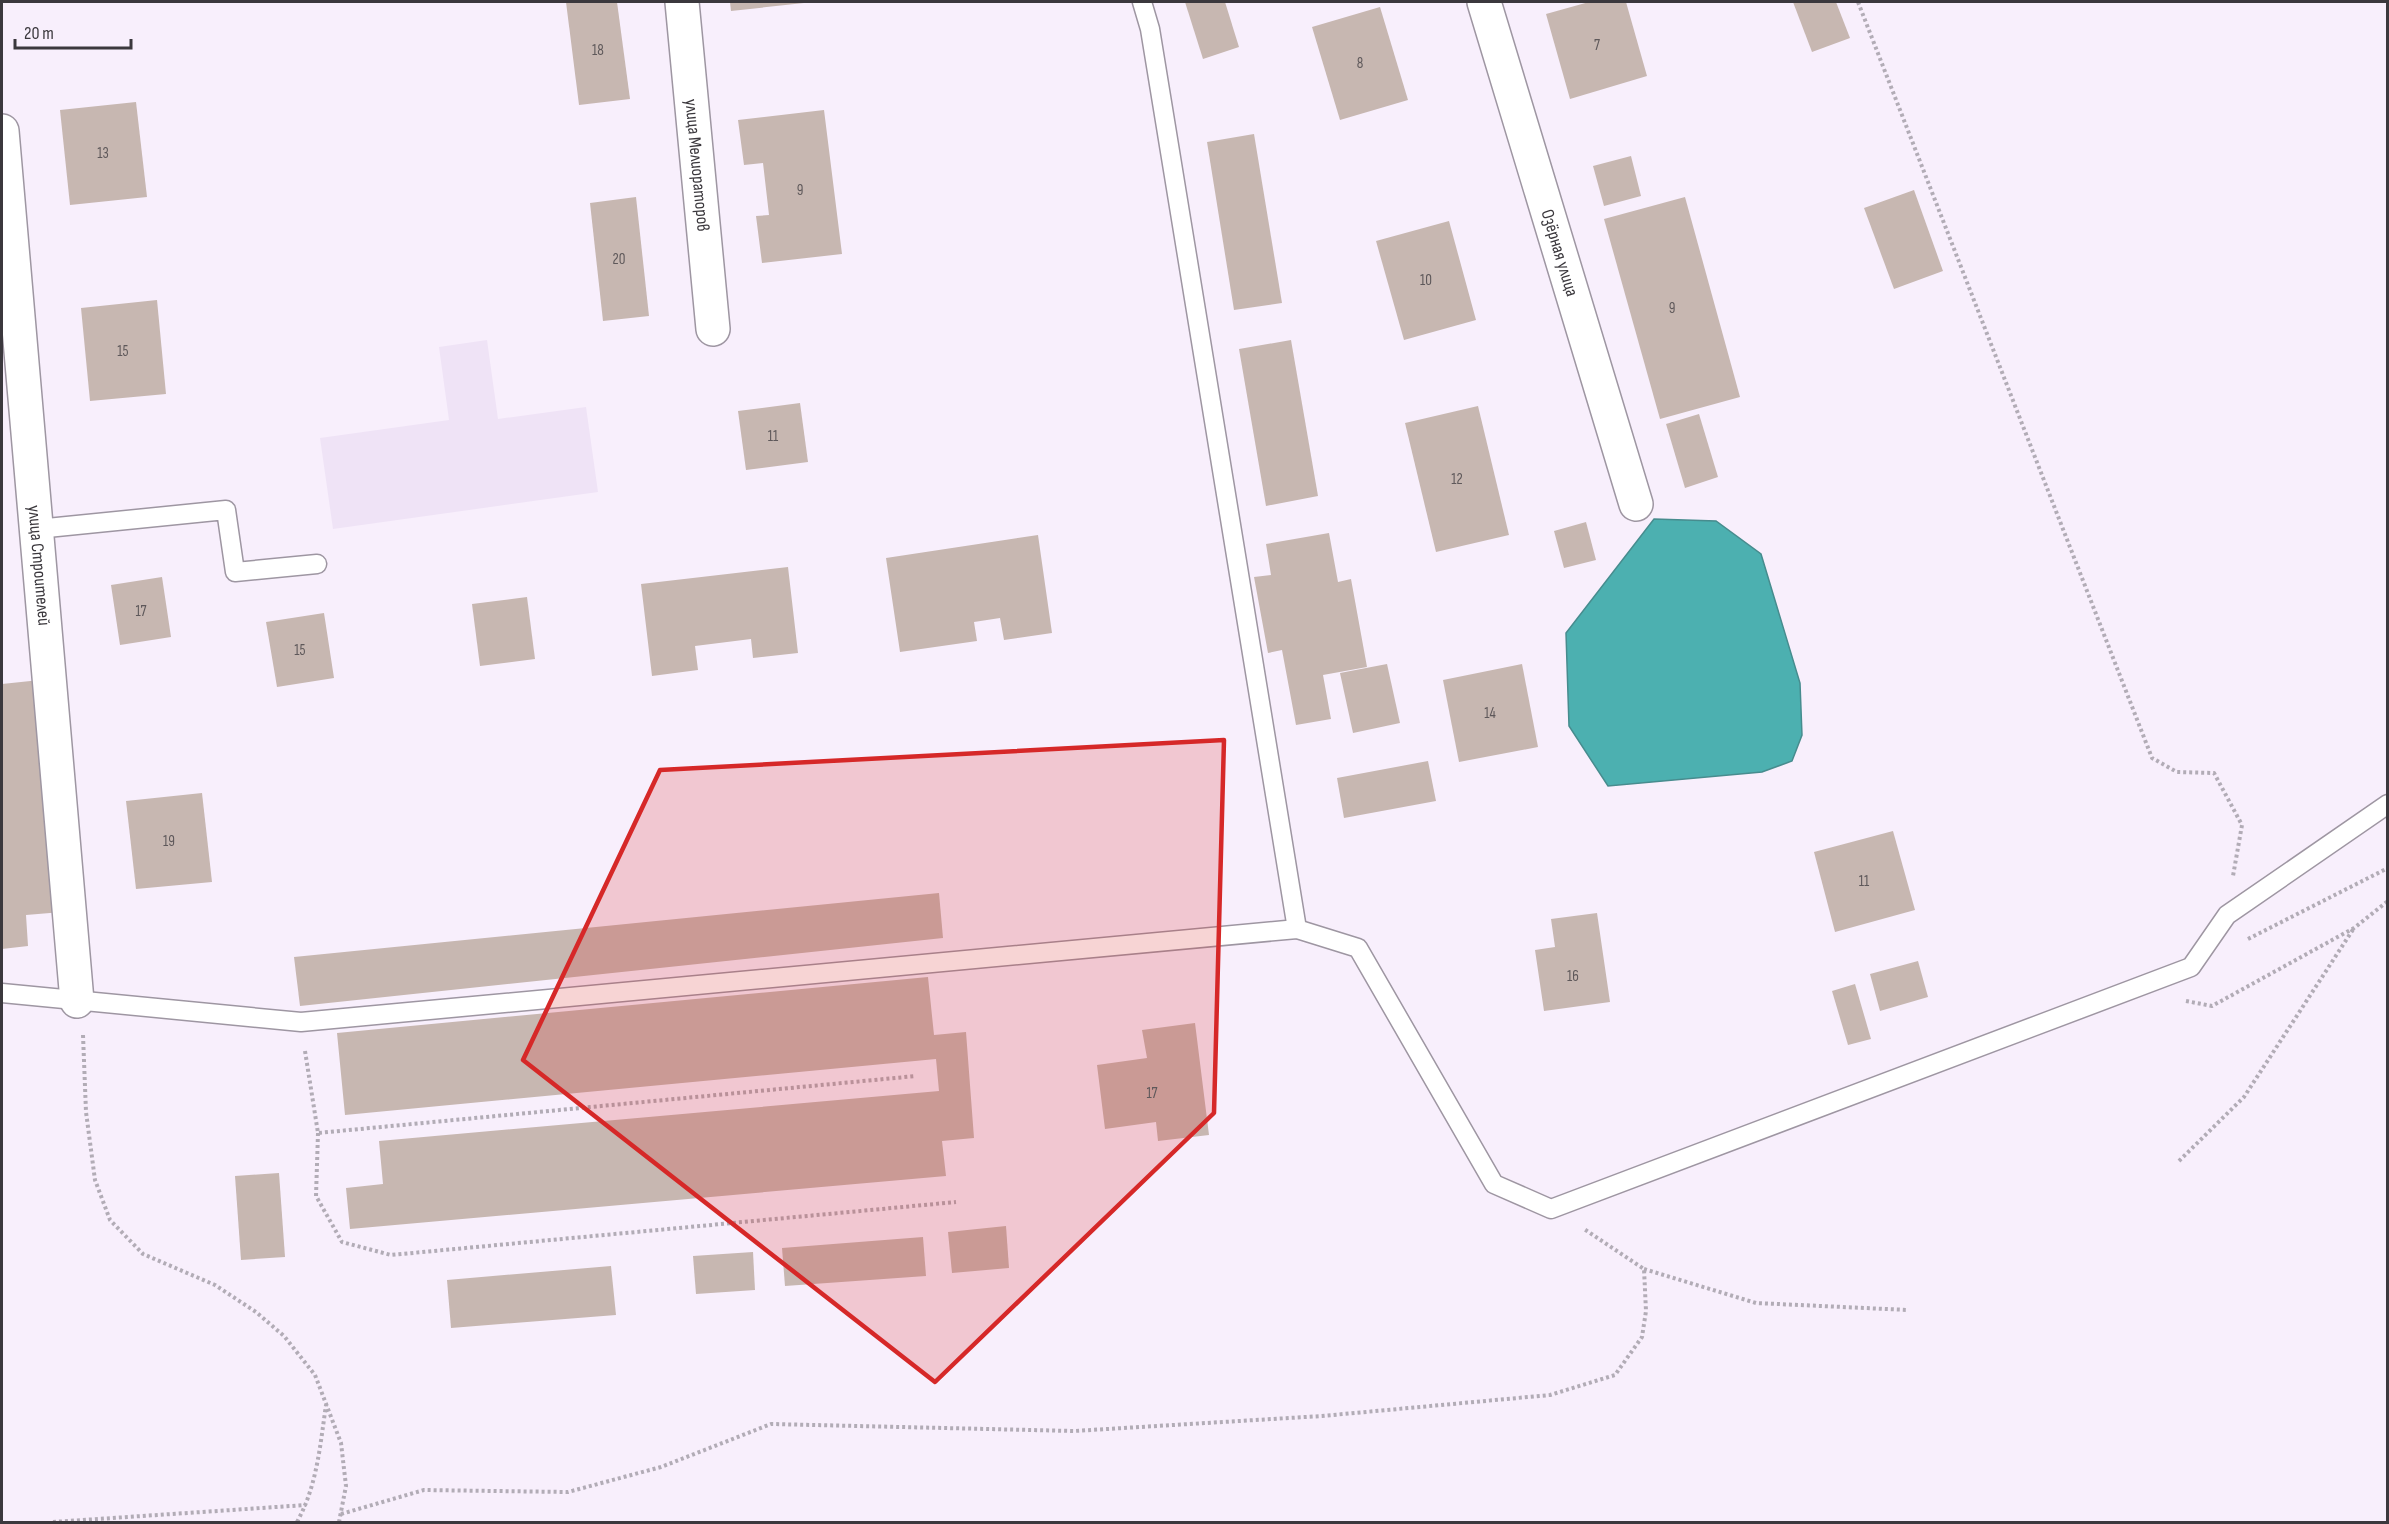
<svg xmlns="http://www.w3.org/2000/svg" width="2389" height="1524" viewBox="0 0 2389 1524" font-family="'Sofia Sans Condensed',sans-serif">
  <rect width="100%" height="100%" fill="#f8effc"/>
  <polygon fill="#efe3f6" points="487,340 498,419 586,407 598,492 333,529 320,438 449,420 439,347"/>
  <polygon fill="#4cb0b0" stroke="#478c8e" stroke-width="1.5" points="1654,519 1716,521 1761,554 1800,683 1802,735 1792,761 1762,772 1608,786 1569,726 1566,633"/>
  <g fill="#c7b7b1">
    <polygon points="566,2 617,2 630,99 579,105"/>
    <polygon points="730,2 804,2 804,3 731,11"/>
    <polygon points="1185,2 1225,2 1239,47 1203,59"/>
    <polygon points="1589,2 1626,2 1647,76 1570,99 1546,14"/>
    <polygon points="1793,2 1836,2 1850,38 1812,52"/>
    <polygon points="1380,7 1408,100 1340,120 1312,27"/>
    <polygon points="136,102 147,197 70,205 60,110"/>
    <polygon points="824,110 842,254 762,263 756,216 769,215 763,163 744,165 738,120"/>
    <polygon points="1254,134 1282,303 1234,310 1207,142"/>
    <polygon points="1631,156 1641,196 1604,206 1593,166"/>
    <polygon points="1914,190 1943,271 1894,289 1864,208"/>
    <polygon points="636,197 649,316 603,321 590,203"/>
    <polygon points="1685,197 1740,397 1660,419 1604,219"/>
    <polygon points="1449,221 1476,320 1404,340 1376,241"/>
    <polygon points="157,300 166,394 90,401 81,308"/>
    <polygon points="1291,340 1318,496 1266,506 1239,349"/>
    <polygon points="800,403 808,462 746,470 738,411"/>
    <polygon points="1478,406 1509,535 1436,552 1405,423"/>
    <polygon points="1699,414 1718,477 1685,488 1666,424"/>
    <polygon points="1586,522 1596,560 1564,568 1554,531"/>
    <polygon points="1329,533 1338,582 1351,579 1367,667 1323,675 1331,719 1296,725 1282,650 1268,653 1254,577 1271,575 1266,544"/>
    <polygon points="1038,535 1052,633 1004,640 1000,618 974,622 977,641 900,652 886,558"/>
    <polygon points="788,567 798,653 753,658 751,639 695,646 698,670 652,676 641,584"/>
    <polygon points="162,577 171,637 120,645 111,585"/>
    <polygon points="527,597 535,659 480,666 472,604"/>
    <polygon points="324,613 334,678 277,687 266,622"/>
    <polygon points="1387,664 1400,723 1353,733 1340,673"/>
    <polygon points="1522,664 1538,747 1459,762 1443,680"/>
    <polygon points="40,680 62,912 26,915 28,946 2,949 2,684"/>
    <polygon points="1428,761 1436,801 1344,818 1337,778"/>
    <polygon points="202,793 212,882 136,889 126,801"/>
    <polygon points="1893,831 1915,910 1835,932 1814,852"/>
    <polygon points="939,893 943,938 300,1006 294,957"/>
    <polygon points="1597,913 1610,1002 1544,1011 1535,950 1555,947 1551,919"/>
    <polygon points="1918,961 1928,997 1880,1011 1870,974"/>
    <polygon points="928,977 934,1035 966,1032 974,1138 942,1141 946,1176 350,1229 346,1188 383,1184 379,1141 939,1091 936,1059 345,1115 337,1033"/>
    <polygon points="1855,984 1871,1039 1848,1045 1832,991"/>
    <polygon points="1195,1023 1209,1135 1158,1141 1156,1122 1105,1129 1097,1065 1147,1058 1142,1030"/>
    <polygon points="279,1173 285,1257 241,1260 235,1176"/>
    <polygon points="1006,1226 1009,1268 952,1273 948,1232"/>
    <polygon points="923,1237 926,1276 785,1286 782,1248"/>
    <polygon points="753,1252 755,1290 696,1294 693,1256"/>
    <polygon points="611,1266 616,1315 451,1328 447,1280"/>
  </g>
  <g fill="none" stroke-linecap="round" stroke-linejoin="round">
    <g stroke="#9e96a2" stroke-width="21">
      <g id="service">
        <polyline points="1142,2 1150,29 1297,929"/>
        <polyline points="37,529 226,510 235,572 317,564"/>
        <polyline points="2,993 301,1022 1297,929 1358,948 1494,1184 1551,1209 2191,967 2227,915 2388,804"/>
      </g>
    </g>
    <g stroke="#9e96a2" stroke-width="36">
      <g id="minor">
        <path id="s1" d="M682,2l31,327"/>
        <path id="s2" d="M1484,2l152,502"/>
        <path id="s3" d="M2,131l75,870"/>
      </g>
    </g>
    <g stroke="#b2acb6" stroke-width="4" stroke-dasharray="3 3" stroke-linecap="butt">
      <polyline points="1858,2 2152,758 2177,772 2214,773 2242,825 2233,876"/>
      <polyline points="2248,939 2388,868"/>
      <polyline points="2186,1001 2212,1006 2354,928 2388,901"/>
      <polyline points="83,1035 86,1112 95,1180 110,1220 143,1254 215,1285 256,1312 284,1336 315,1375 341,1443 346,1486 339,1522"/>
      <polyline points="305,1051 318,1133 916,1076"/>
      <polyline points="318,1133 316,1196 342,1242 391,1255 956,1202"/>
      <polyline points="2179,1161 2244,1097 2354,928"/>
      <polyline points="1644,1269 1756,1303 1908,1310"/>
      <polyline points="341,1514 424,1490 568,1492 661,1467 771,1424 1074,1431 1322,1416 1550,1395 1615,1375 1642,1337 1646,1311 1644,1269 1584,1229"/>
      <polyline points="53,1522 306,1505"/>
      <path d="M297,1522c20,-36 23,-76 29,-117"/>
    </g>
    <use href="#service" stroke="#fff" stroke-width="18"/>
    <use href="#minor" stroke="#fff" stroke-width="33"/>
  </g>
  <path fill="#d62828" fill-opacity="0.2" stroke="#d62828" stroke-width="4.5" stroke-linejoin="round" d="M1224,740l-10,373 -279,269 -412,-322 137,-290z"/>
  <g text-anchor="middle" stroke-width="4.5" stroke-linejoin="round" paint-order="stroke">
    <g font-size="15" fill="#5e585a">
      <text x="1597" y="50">7</text>
      <text x="598" y="55">18</text>
      <text x="1360" y="68">8</text>
      <text x="103" y="158">13</text>
      <text x="800" y="195">9</text>
      <text x="619" y="264">20</text>
      <text x="1426" y="285">10</text>
      <text x="1672" y="313">9</text>
      <text x="123" y="356">15</text>
      <text x="773" y="441">11</text>
      <text x="1457" y="484">12</text>
      <text x="141" y="616">17</text>
      <text x="300" y="655">15</text>
      <text x="1490" y="718">14</text>
      <text x="169" y="846">19</text>
      <text x="1864" y="886">11</text>
      <text x="1573" y="981">16</text>
      <text x="1152" y="1098">17</text>
    </g>
    <g font-size="18" fill="#3b383d" stroke="#f8effc">
      <text dy="6" stroke="none"><textPath href="#s1" startOffset="164">улица Мелиораторов</textPath></text>
      <text dy="6" stroke="none"><textPath href="#s2" startOffset="262">Озёрная улица</textPath></text>
      <text dy="6" stroke="none"><textPath href="#s3" startOffset="436">улица Строителей</textPath></text>
    </g>
  </g>
  <rect width="2389" height="1524" fill="none" stroke="#3b383d" stroke-width="6"/>
  <path d="M15 39v9h116v-9" fill="none" stroke="#3b383d" stroke-width="3"/>
  <text x="24" y="39" font-size="18" fill="#3b383d" stroke="#f8effc" stroke-width="4.5" paint-order="stroke">20 m</text>
</svg>
